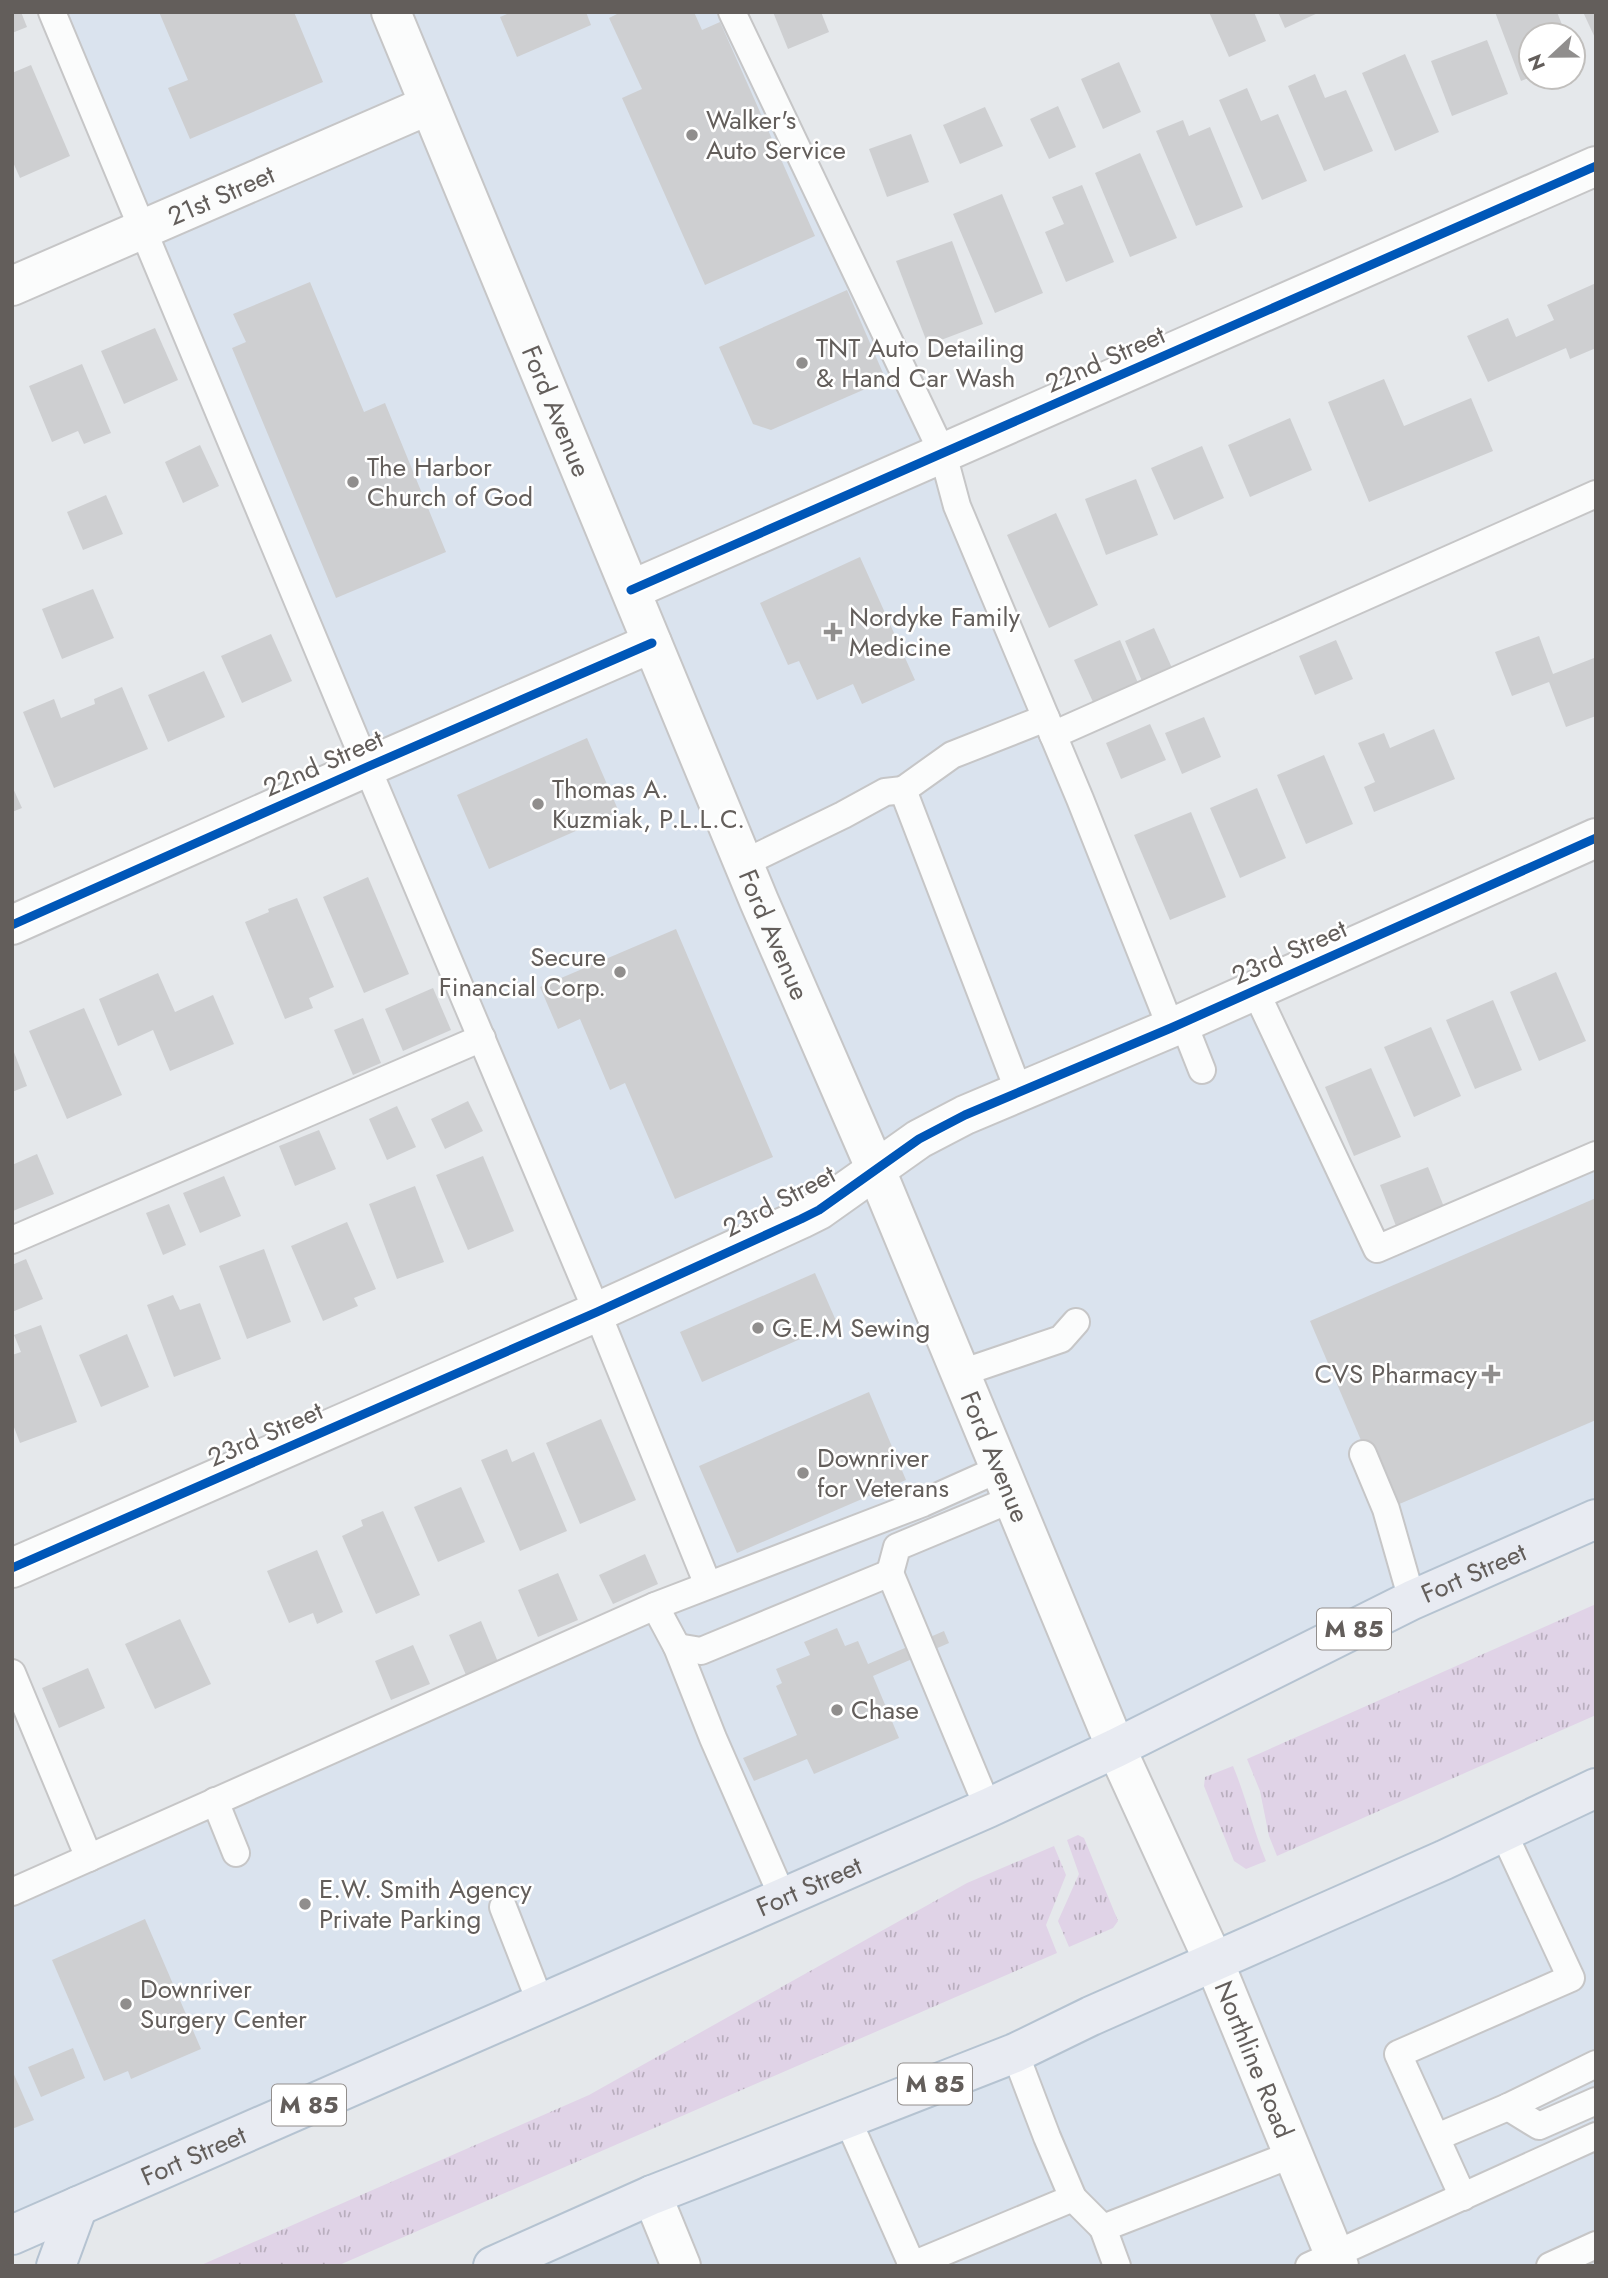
<svg xmlns="http://www.w3.org/2000/svg" width="1608" height="2278" viewBox="0 0 1608 2278" font-family="Jost,sans-serif">
  <defs>
    <pattern id="grass-tufts" width="24" height="20" patternUnits="userSpaceOnUse" patternTransform="scale(1.75)"><rect width="24" height="20" fill="#e0d3e7"/><path d="M3 7l-1-3M5 7V3M7 7l1-3M15 17l-1-3M17 17v-4M19 17l1-3" fill="none" stroke="#b9aebe"/></pattern>
  </defs>
  <rect width="100%" height="100%" fill="#e5e8eb"/>
  <g fill="#dae3ee">
    <polygon points="52,12 744,12 1183,1022 1255,990 1377,1249 1596,1155 1596,1522 12,2235 12,1892 707,1585"/>
    <polygon points="1596,1788 1596,2266 493,2266"/>
  </g>
  <g fill="url(#grass-tufts)">
    <polygon points="1596,1604 1596,1715 1277,1856 1269,1836 1260,1791 1247,1759"/>
    <path d="M1233,1766c13,31 20,63 33,95l-20,8 -12,-8 -30,-75 1,-9z"/>
    <polygon points="1078,1835 1084,1838 1118,1921 1113,1928 1069,1947 1058,1921 1079,1874 1067,1840"/>
    <polygon points="1054,1846 1066,1875 1046,1925 1057,1953 337,2266 199,2266 589,2095 967,1883"/>
  </g>
  <g fill="#cecfd1">
    <polygon points="12,12 21,12 27,27 12,33"/>
    <polygon points="159,12 294,12 323,82 190,139 168,88 188,80"/>
    <polygon points="512,12 586,12 591,25 517,57 500,17"/>
    <polygon points="621,12 694,12 702,30 720,22 815,236 705,285 622,98 642,89 609,18"/>
    <polygon points="773,12 821,12 829,32 788,49"/>
    <polygon points="1209,12 1254,12 1266,41 1229,57"/>
    <polygon points="1278,12 1320,12 1285,28"/>
    <polygon points="1495,12 1557,12 1566,35 1531,35 1531,77 1521,81"/>
    <polygon points="1583,12 1596,12 1596,40"/>
    <polygon points="1487,40 1508,94 1452,116 1431,61"/>
    <polygon points="1405,54 1439,132 1395,151 1362,73"/>
    <polygon points="1119,62 1141,112 1103,129 1081,79"/>
    <polygon points="31,65 70,156 20,178 12,160 12,73"/>
    <polygon points="1315,74 1325,98 1346,90 1373,151 1324,171 1288,86"/>
    <polygon points="1247,88 1261,121 1278,114 1307,181 1262,200 1219,100"/>
    <polygon points="1058,106 1076,147 1049,159 1030,119"/>
    <polygon points="985,107 1003,146 960,164 943,125"/>
    <polygon points="1183,120 1189,136 1210,127 1243,207 1196,226 1156,131"/>
    <polygon points="911,134 929,182 887,197 869,149"/>
    <polygon points="1140,153 1177,238 1130,257 1095,173"/>
    <polygon points="1082,185 1114,262 1066,282 1045,232 1064,224 1052,197"/>
    <polygon points="1002,194 1043,293 995,313 953,214"/>
    <polygon points="952,241 983,324 928,345 896,261"/>
    <polygon points="310,282 364,412 385,403 446,552 336,598 232,348 246,342 233,314"/>
    <polygon points="1596,283 1596,348 1570,359 1566,348 1488,382 1467,336 1508,318 1516,337 1554,320 1547,305"/>
    <polygon points="847,290 886,380 771,430 753,424 719,347"/>
    <polygon points="155,328 178,380 124,404 101,351"/>
    <polygon points="82,364 111,433 84,444 78,431 52,442 29,386"/>
    <polygon points="1384,379 1404,426 1471,398 1493,451 1369,502 1328,402"/>
    <polygon points="1290,418 1312,470 1250,497 1228,445"/>
    <polygon points="200,445 219,486 183,503 165,462"/>
    <polygon points="1202,446 1224,498 1174,520 1151,468"/>
    <polygon points="1136,479 1158,535 1106,555 1085,499"/>
    <polygon points="106,495 123,534 83,550 67,512"/>
    <polygon points="1056,513 1098,605 1049,628 1007,535"/>
    <polygon points="860,557 915,680 862,704 853,684 817,700 799,661 788,665 760,603"/>
    <polygon points="93,589 114,638 62,659 42,609"/>
    <polygon points="1154,628 1172,668 1142,681 1125,641"/>
    <polygon points="271,634 292,681 242,703 221,656"/>
    <polygon points="1539,636 1553,674 1594,658 1596,664 1596,716 1566,727 1549,682 1512,696 1495,652"/>
    <polygon points="1120,640 1138,683 1093,702 1074,660"/>
    <polygon points="1336,640 1353,679 1315,695 1299,656"/>
    <polygon points="204,671 225,717 168,742 148,695"/>
    <polygon points="122,687 148,749 54,788 23,712 54,699 61,718 95,704 94,699"/>
    <polygon points="1204,717 1221,757 1182,774 1165,733"/>
    <polygon points="1150,724 1166,760 1121,779 1106,743"/>
    <polygon points="1434,729 1455,779 1374,812 1364,787 1375,782 1358,743 1384,733 1390,748"/>
    <polygon points="587,738 619,812 489,869 457,795"/>
    <polygon points="1324,755 1353,824 1306,844 1277,775"/>
    <polygon points="12,786 22,808 12,812"/>
    <polygon points="1257,788 1286,858 1240,878 1210,808"/>
    <polygon points="1191,812 1226,897 1170,920 1134,835"/>
    <polygon points="368,877 409,974 364,993 323,897"/>
    <polygon points="297,898 334,987 309,998 313,1008 285,1019 245,922 269,912 268,909"/>
    <polygon points="676,929 773,1157 675,1199 625,1083 610,1090 580,1019 558,1029 540,987"/>
    <polygon points="1556,972 1586,1041 1539,1061 1510,992"/>
    <polygon points="158,973 175,1012 213,995 234,1044 170,1071 153,1030 118,1046 99,999"/>
    <polygon points="433,988 451,1030 403,1051 385,1009"/>
    <polygon points="1493,1000 1522,1070 1475,1089 1446,1020"/>
    <polygon points="84,1008 122,1095 67,1119 29,1031"/>
    <polygon points="363,1018 381,1063 353,1075 334,1030"/>
    <polygon points="1431,1027 1461,1096 1414,1117 1384,1047"/>
    <polygon points="12,1047 27,1086 12,1092"/>
    <polygon points="1371,1068 1401,1137 1354,1156 1325,1087"/>
    <polygon points="468,1101 483,1131 445,1149 431,1119"/>
    <polygon points="397,1106 416,1147 387,1160 369,1119"/>
    <polygon points="319,1130 336,1169 295,1186 279,1146"/>
    <polygon points="37,1154 54,1194 13,1211 12,1165"/>
    <polygon points="483,1156 514,1231 468,1250 436,1175"/>
    <polygon points="1428,1167 1444,1207 1396,1226 1380,1185"/>
    <polygon points="224,1176 241,1216 200,1233 183,1193"/>
    <polygon points="415,1186 444,1262 397,1279 369,1204"/>
    <polygon points="1596,1198 1596,1420 1390,1508 1310,1321"/>
    <polygon points="169,1204 186,1245 163,1255 146,1213"/>
    <polygon points="347,1222 376,1289 354,1298 358,1306 323,1321 291,1246"/>
    <polygon points="264,1249 291,1322 247,1339 219,1266"/>
    <polygon points="26,1259 43,1299 12,1312 12,1265"/>
    <polygon points="815,1273 837,1323 702,1382 680,1332"/>
    <polygon points="173,1295 180,1310 200,1303 221,1359 174,1377 147,1305"/>
    <polygon points="41,1325 77,1422 20,1443 12,1422 12,1355 21,1352 14,1335"/>
    <polygon points="127,1334 149,1387 101,1407 79,1355"/>
    <polygon points="869,1392 906,1480 737,1553 699,1466"/>
    <polygon points="601,1419 636,1500 580,1524 546,1443"/>
    <polygon points="507,1449 512,1462 534,1452 567,1531 520,1551 481,1460"/>
    <polygon points="461,1487 485,1542 438,1562 414,1507"/>
    <polygon points="383,1511 420,1595 376,1614 342,1536 363,1526 361,1520"/>
    <polygon points="317,1550 343,1612 317,1624 313,1613 289,1623 267,1571"/>
    <polygon points="645,1554 658,1584 613,1604 599,1575"/>
    <polygon points="558,1573 578,1620 538,1637 518,1590"/>
    <polygon points="180,1619 211,1684 155,1709 125,1644"/>
    <polygon points="481,1621 498,1662 466,1675 449,1635"/>
    <polygon points="837,1628 845,1646 858,1641 868,1664 944,1631 949,1643 873,1676 899,1738 814,1774 807,1759 754,1781 743,1758 797,1735 776,1686 782,1683 776,1669 810,1655 804,1642"/>
    <polygon points="413,1645 430,1684 391,1700 375,1661"/>
    <polygon points="88,1668 105,1708 59,1728 42,1688"/>
    <polygon points="145,1919 201,2049 131,2079 128,2071 104,2081 52,1960"/>
    <polygon points="73,2048 85,2078 41,2097 28,2067"/>
    <polygon points="12,2070 34,2120 12,2129"/>
  </g>
  <g fill="none" stroke-linecap="round" stroke-linejoin="round">
    <g stroke="#c6c6c7" stroke-width="30">
      <g id="service">
        <polyline points="52,12 367,767 597,1312 708,1585"/>
        <polyline points="732,12 943,454 957,506 1080,799 1171,1028"/>
        <polyline points="1053,735 1596,494"/>
        <polyline points="903,790 952,755 1046,718"/>
        <polyline points="744,863 843,815 885,792 903,790 1019,1092"/>
        <polyline points="1255,990 1377,1249 1596,1155"/>
        <polyline points="1183,1022 1202,1070"/>
        <polyline points="12,1240 482,1038"/>
        <polyline points="961,1373 1061,1339 1076,1322"/>
        <polyline points="1363,1454 1386,1509 1412,1600"/>
        <polyline points="890,1573 897,1547 1012,1499"/>
        <polyline points="655,1606 677,1647 713,1738 783,1898"/>
        <polyline points="677,1647 701,1651 890,1573 988,1808"/>
        <polyline points="12,1673 89,1858"/>
        <polyline points="215,1801 236,1853"/>
        <polyline points="12,1892 655,1606 923,1503 999,1469"/>
        <polyline points="503,1907 541,2004"/>
        <polyline points="1508,2107 1539,2126 1596,2101"/>
        <polyline points="847,2118 912,2265"/>
        <polyline points="1437,2137 1508,2107 1596,2064"/>
        <polyline points="1463,2197 1398,2054 1571,1978 1503,1832"/>
        <polyline points="1073,2198 1103,2228 1293,2154"/>
        <polyline points="1103,2228 1117,2266"/>
        <polyline points="910,2266 1073,2198 1047,2137 1015,2053"/>
        <polyline points="1309,2266 1596,2136"/>
        <polyline points="1550,2266 1596,2245"/>
      </g>
    </g>
    <g stroke="#c6c6c7" stroke-width="42">
      <g id="minor">
        <path id="s1" d="M12,286l417,-181"/>
        <polyline points="631,590 1596,166"/>
        <polyline points="12,925 367,767 652,643"/>
        <polyline points="12,1568 597,1312 801,1219 819,1210 919,1139 965,1115 1171,1028 1596,838"/>
        <polyline points="652,2195 681,2266"/>
      </g>
    </g>
    <g stroke="#c6c6c7" stroke-width="42">
      <g id="secondary">
        <path id="s2" d="M391,12l368,889 117,269 240,578 98,214 125,304"/>
      </g>
    </g>
    <g stroke="#b5c3d1" stroke-width="42">
      <g id="primary">
        <path id="s3" d="M12,2235l976,-427 128,-60 296,-148 184,-81"/>
        <polyline points="56,2266 78,2206"/>
        <polyline points="493,2266 652,2195 1015,2053 1091,2016 1444,1860 1596,1788"/>
      </g>
    </g>
    <use href="#service" stroke="#fbfcfc" stroke-width="26"/>
    <use href="#minor" stroke="#fbfcfc" stroke-width="38"/>
    <use href="#secondary" stroke="#fbfcfc" stroke-width="38"/>
    <use href="#primary" stroke="#e8ebf2" stroke-width="38"/>
    <g stroke="#fff" stroke-width="13">
      <g id="cycleway">
        <polyline points="631,590 1596,166"/>
        <polyline points="12,925 367,767 652,643"/>
        <polyline points="12,1568 597,1312 801,1219 819,1210 919,1139 965,1115 1171,1028 1596,838"/>
      </g>
    </g>
    <use href="#cycleway" stroke="#0057b8" stroke-width="9"/>
  </g>
  <g fill="#908e8d" stroke="#fff" stroke-width="2.5">
    <circle cx="692" cy="135" r="7"/>
    <circle cx="802" cy="363" r="7"/>
    <circle cx="353" cy="482" r="7"/>
    <path d="M829.5 621.5h7v7h7v7h-7v7h-7v-7h-7v-7h7z"/>
    <circle cx="538" cy="804" r="7"/>
    <circle cx="620" cy="972" r="7"/>
    <circle cx="758" cy="1328" r="7"/>
    <path d="M1487.5 1363.5h7v7h7v7h-7v7h-7v-7h-7v-7h7z"/>
    <circle cx="803" cy="1473" r="7"/>
    <circle cx="837" cy="1710" r="7"/>
    <circle cx="305" cy="1904" r="7"/>
    <circle cx="126" cy="2004" r="7"/>
  </g>
  <g text-anchor="middle" stroke-width="5" stroke-linejoin="round" paint-order="stroke">
    <g fill="#fff" stroke="#928e8c" stroke-width="2">
      <rect x="1317" y="1608.5" width="74" height="41" rx="5"/>
      <rect x="898" y="2063.5" width="74" height="41" rx="5"/>
      <rect x="272" y="2084.5" width="74" height="41" rx="5"/>
    </g>
    <g font-size="24" font-weight="bold" fill="#635e5b">
      <text x="1354" y="1637">M 85</text>
      <text x="935" y="2092">M 85</text>
      <text x="309" y="2113">M 85</text>
    </g>
    <g font-size="26" fill="#635e5b" stroke="#fff" text-anchor="start">
      <text x="706" y="129">Walker's<tspan x="706" dy="30">Auto Service</tspan></text>
      <text x="816" y="357">TNT Auto Detailing<tspan x="816" dy="30">&amp; Hand Car Wash</tspan></text>
      <text x="367" y="476">The Harbor<tspan x="367" dy="30">Church of God</tspan></text>
      <text x="849" y="626">Nordyke Family<tspan x="849" dy="30">Medicine</tspan></text>
      <text x="552" y="798">Thomas A.<tspan x="552" dy="30">Kuzmiak, P.L.L.C.</tspan></text>
      <text x="606" y="966" text-anchor="end">Secure<tspan x="606" dy="30">Financial Corp.</tspan></text>
      <text x="772" y="1337">G.E.M Sewing</text>
      <text x="1477" y="1383" text-anchor="end">CVS Pharmacy</text>
      <text x="817" y="1467">Downriver<tspan x="817" dy="30">for Veterans</tspan></text>
      <text x="851" y="1719">Chase</text>
      <text x="319" y="1898">E.W. Smith Agency<tspan x="319" dy="30">Private Parking</tspan></text>
      <text x="140" y="1998">Downriver<tspan x="140" dy="30">Surgery Center</tspan></text>
    </g>
    <g font-size="26" fill="#635e5b" stroke="#fff">
      <text dy="9" stroke="none"><textPath href="#s1" startOffset="228">21st Street</textPath></text>
      <text transform="translate(1105 359) rotate(-24)" y="9">22nd Street</text>
      <text dy="9" stroke="none"><textPath href="#s2" startOffset="432">Ford Avenue</textPath></text>
      <text transform="translate(323 763) rotate(-24)" y="9">22nd Street</text>
      <text dy="9" stroke="none"><textPath href="#s2" startOffset="999">Ford Avenue</textPath></text>
      <text transform="translate(1289 952) rotate(-24)" y="9">23rd Street</text>
      <text transform="translate(779 1201) rotate(-28)" y="9">23rd Street</text>
      <text transform="translate(265 1434) rotate(-24)" y="9">23rd Street</text>
      <text dy="9" stroke="none"><textPath href="#s2" startOffset="1566">Ford Avenue</textPath></text>
      <text dy="9" stroke="none"><textPath href="#s3" startOffset="1605">Fort Street</textPath></text>
      <text dy="9" stroke="none"><textPath href="#s3" startOffset="870">Fort Street</textPath></text>
      <text dy="9" stroke="none"><textPath href="#s2" startOffset="2222">Northline Road</textPath></text>
      <text dy="9" stroke="none"><textPath href="#s3" startOffset="198">Fort Street</textPath></text>
    </g>
  </g>
  <rect width="1608" height="2278" fill="none" stroke="#635e5b" stroke-width="28"/>
  <g transform="translate(1552 56) rotate(248)"><circle r="33" fill="#ffffff" stroke="#c1bfbd" stroke-width="2"/>
  <path d="M0-5L12 26L0 18L-12 26Z" fill="#908e8d"/>
  <text y="-10" font-size="19" font-weight="bold" text-anchor="middle" fill="#635e5b">N</text>
  </g>
</svg>
